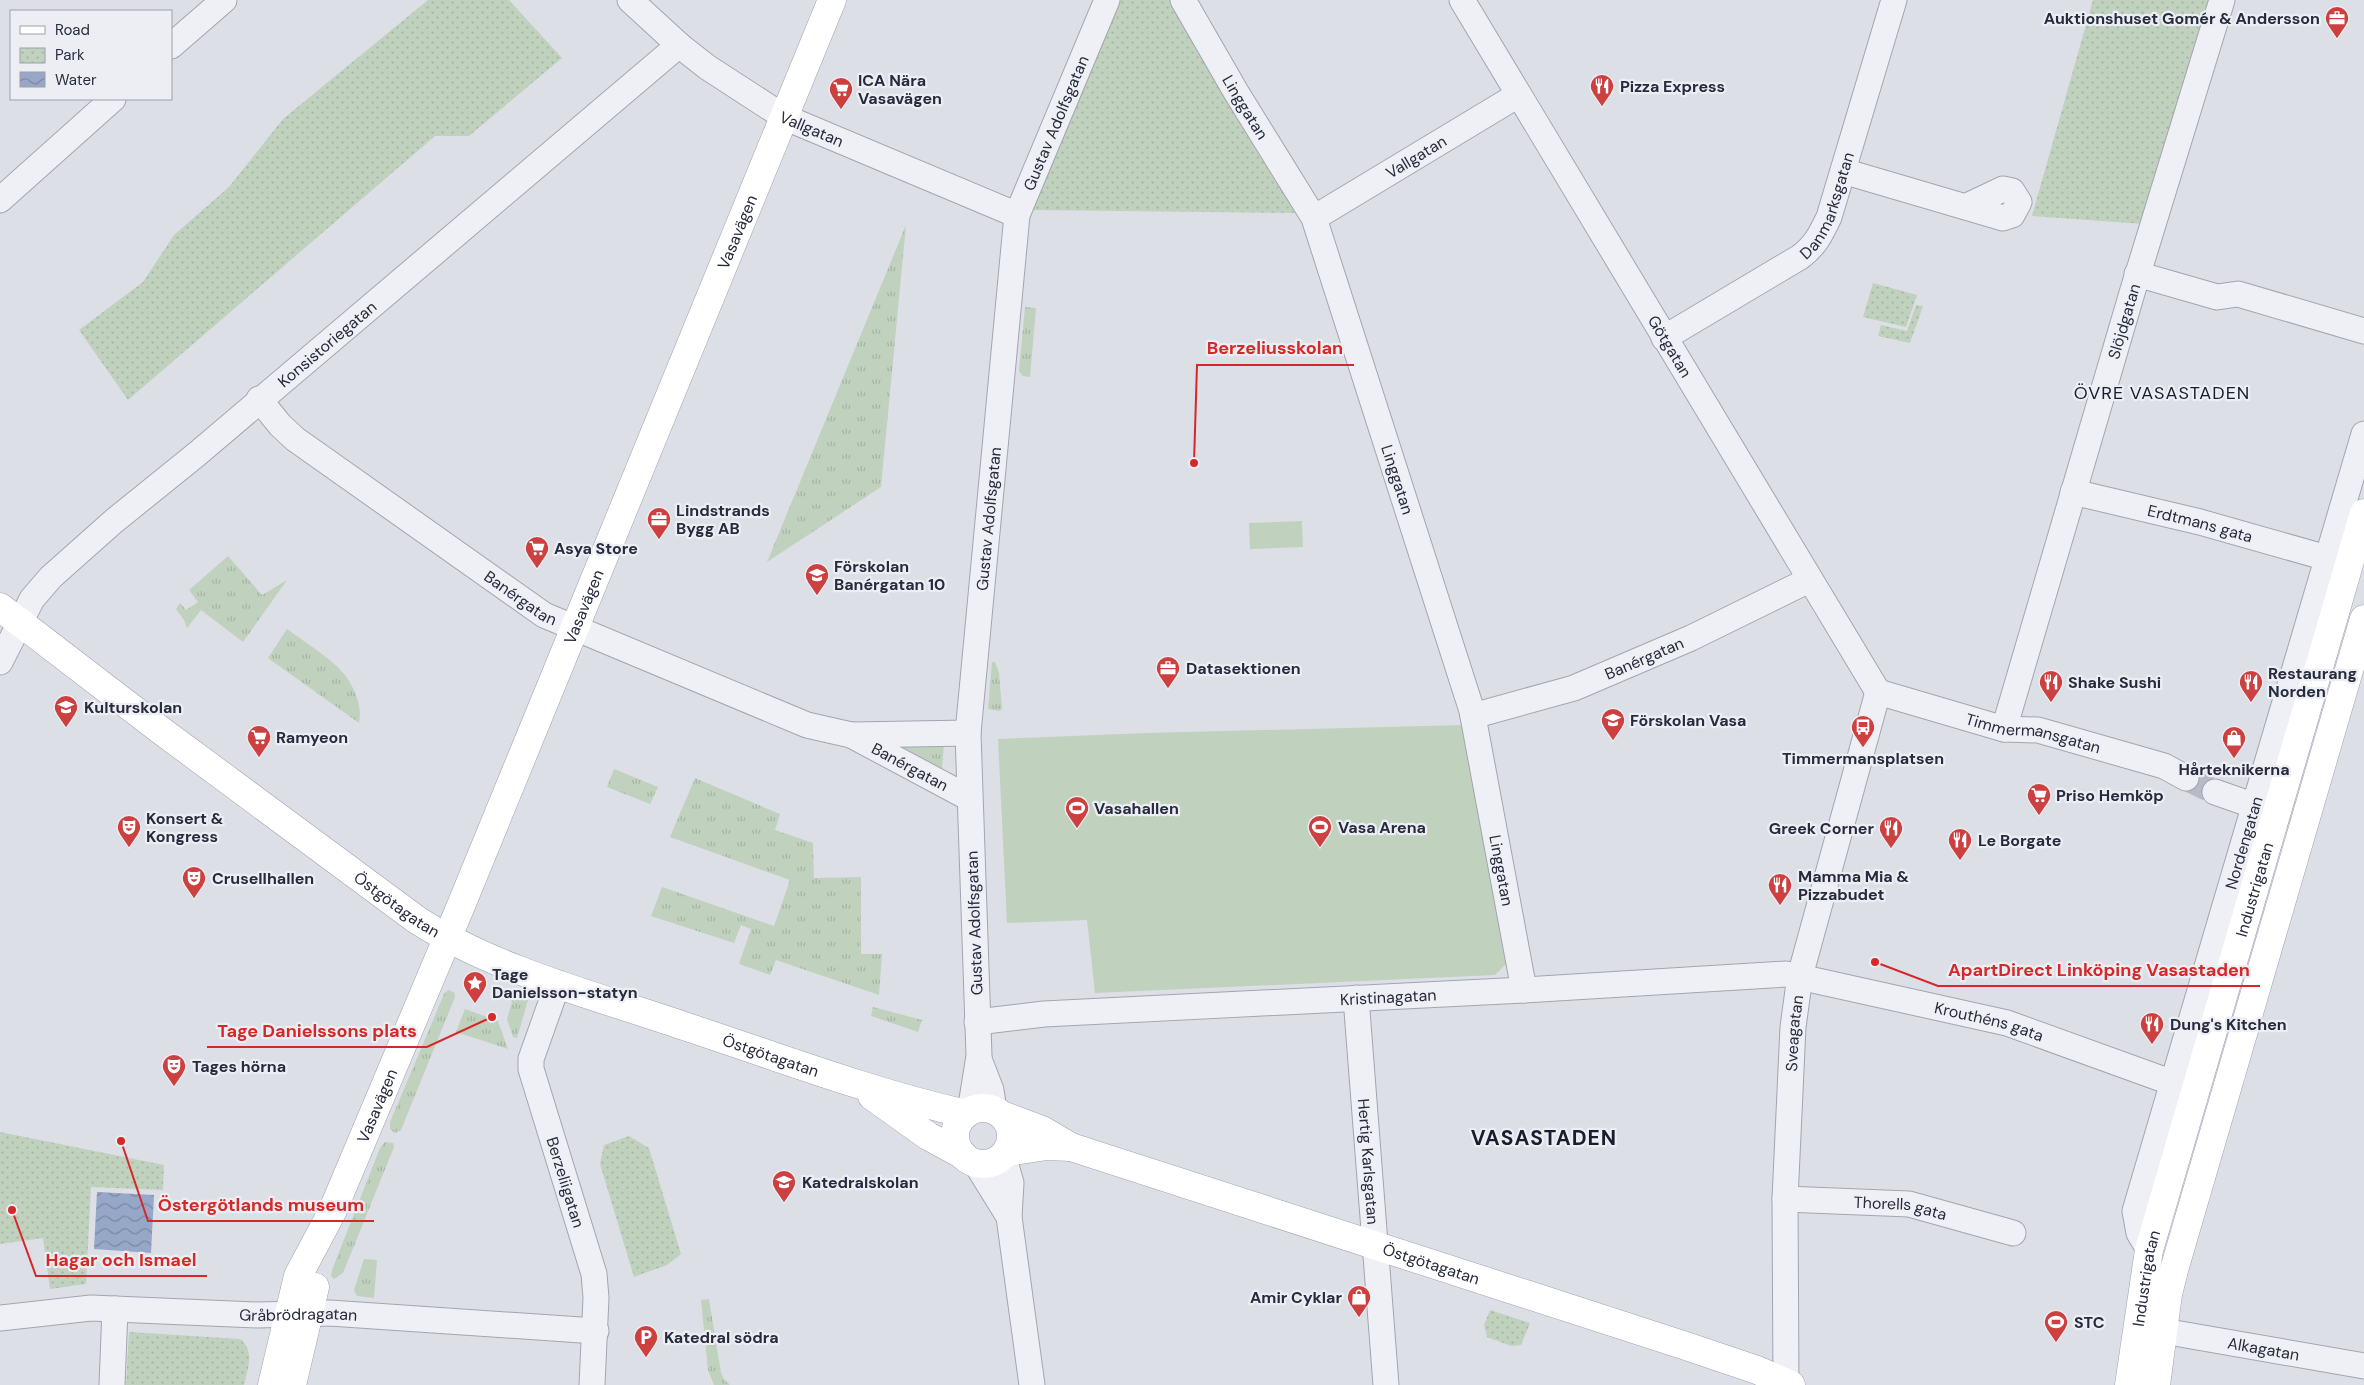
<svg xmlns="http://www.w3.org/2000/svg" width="2364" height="1385" viewBox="0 0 2364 1385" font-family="'DM Sans',sans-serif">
  <defs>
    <pattern id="grass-tufts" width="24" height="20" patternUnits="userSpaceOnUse" patternTransform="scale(1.25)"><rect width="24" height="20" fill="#c0d1be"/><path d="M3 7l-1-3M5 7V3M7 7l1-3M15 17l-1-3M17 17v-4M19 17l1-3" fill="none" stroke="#a5b4a4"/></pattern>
    <pattern id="park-dots" width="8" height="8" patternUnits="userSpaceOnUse" patternTransform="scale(1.25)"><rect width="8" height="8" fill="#c0d1be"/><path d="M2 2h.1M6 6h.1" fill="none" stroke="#a5b4a4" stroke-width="1.8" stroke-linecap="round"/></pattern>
    <pattern id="water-waves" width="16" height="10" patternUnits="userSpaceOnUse" patternTransform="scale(1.25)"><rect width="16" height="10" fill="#97a7c7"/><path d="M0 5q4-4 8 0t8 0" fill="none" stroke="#7b88a3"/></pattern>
  </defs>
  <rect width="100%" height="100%" fill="#dddfe7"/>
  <g fill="url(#grass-tufts)">
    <polygon points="906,225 881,487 767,562"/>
    <polygon points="1025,307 1036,308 1030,377 1023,376 1019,371"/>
    <polygon points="228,556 262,595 287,580 243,642 201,610 187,628 184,620 176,609 180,603 186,610 198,602 189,590"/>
    <path d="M287,629c16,12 44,29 56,44 11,12 20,35 16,50l-91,-65z"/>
    <polygon points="992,662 995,662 999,673 1002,709 999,711 988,709"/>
    <polygon points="870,741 944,744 942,769"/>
    <polygon points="614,769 658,787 650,804 607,787"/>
    <polygon points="695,778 780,814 775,830 813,843 814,878 861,877 861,954 882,954 879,995 776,960 770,975 739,964 751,929 741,925 734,943 651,916 662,887 774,926 790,880 670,837"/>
    <polygon points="492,987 528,1000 517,1038 513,1037 507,1019 512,1002 509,999 494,994"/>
    <polygon points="448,990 455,993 455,997 401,1130 395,1133 390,1129 390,1122 444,994"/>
    <polygon points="873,1007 922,1020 918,1032 871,1016"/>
    <polygon points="465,1009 498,1021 508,1049 456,1032"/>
    <polygon points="385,1142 393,1143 394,1147 343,1273 334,1279 331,1276 332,1270 380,1148"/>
    <polygon points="364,1259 377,1260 374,1298 357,1296 354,1290"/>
    <polygon points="709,1299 721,1373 724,1379 730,1385 714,1385 708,1370 701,1300"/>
  </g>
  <g fill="url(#park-dots)">
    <polygon points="428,0 509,0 562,58 469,136 435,136 128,400 79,330 143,282 174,235 229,187 283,119"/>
    <polygon points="1120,0 1175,0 1304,213 1031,210"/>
    <polygon points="2093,0 2214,0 2144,224 2032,216"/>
    <polygon points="1873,283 1917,295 1906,327 1863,317"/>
    <polygon points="1916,305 1923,306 1910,343 1878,336 1881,325 1907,331"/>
    <polygon points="0,1132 164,1165 163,1190 91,1187 86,1284 50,1289 43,1238 0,1244"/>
    <polygon points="629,1136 649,1148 681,1254 667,1265 634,1277 600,1164 604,1145"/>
    <polygon points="1490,1310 1530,1323 1521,1345 1511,1346 1487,1337 1484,1325"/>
    <path d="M129,1332l111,7c15,12 8,30 4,46h-118z"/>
  </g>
  <g fill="#c0d1be">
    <polygon points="1302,521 1303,547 1250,549 1249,523"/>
    <polygon points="1464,725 1508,962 1495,975 1095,993 1087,920 1007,923 998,739 1147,733"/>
  </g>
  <polygon fill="url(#water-waves)" points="97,1192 154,1195 151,1253 94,1249"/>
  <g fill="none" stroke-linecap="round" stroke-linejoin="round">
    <polyline stroke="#b8bbc5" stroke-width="25" stroke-dasharray="25 12" stroke-linecap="butt" points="2186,778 2215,792"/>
    <g stroke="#a2a5b1" stroke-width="27">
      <g id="minor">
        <path id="s1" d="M630,0l49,45 28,22 77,50 233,98"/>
        <path id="s2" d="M1183,0l53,92 78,126 158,493 52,279"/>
        <path id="s3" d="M1462,0l416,692"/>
        <polyline points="171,46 224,0"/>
        <polyline points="1843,171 2003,218 2012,215 2019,202 2012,191 2003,189 1965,207"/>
        <polyline points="0,200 113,99"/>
        <path id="s4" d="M1314,218l204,-123"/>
        <polyline points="2137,274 2217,297 2238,294 2364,331"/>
        <path id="s5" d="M1664,338l136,-81c15,-11 21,-23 29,-40l65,-217"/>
        <path id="s6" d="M259,399l21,26 15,14 249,176 263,110 44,10 118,63"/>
        <path id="s7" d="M2073,492l127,30 127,36"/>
        <path id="s8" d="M0,662l32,-63 19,-22 63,-56 83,-67 482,-409"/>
        <path id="s9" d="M1878,692l126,37 34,1 126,36 22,12"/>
        <path id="s10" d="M1473,716l101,-28 117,-50 118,-58"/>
        <path id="s11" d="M2004,729l128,-436 90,-293"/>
        <polyline points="853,735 968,733"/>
        <polyline points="2215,792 2255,806"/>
        <path id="s12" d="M558,983l-27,76v10l63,205 2,24 -4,87"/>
        <path id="s13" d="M1356,998l30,387"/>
        <path id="s14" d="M977,1022l67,-8 480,-24 262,-16 221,49 166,60"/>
        <polyline points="979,1059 991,1090 994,1110"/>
        <path id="s15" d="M970,1112l9,-56 -11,-323 49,-518 90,-215"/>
        <polyline points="1003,1155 1011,1183 1009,1217 1032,1385"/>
        <polyline points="975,1162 1009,1217"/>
        <path id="s16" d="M1785,1199l124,5 104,29"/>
        <path id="s17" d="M2149,1250l-10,-17 -4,-22 229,-777"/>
        <path id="s18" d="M0,1318l91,-10 167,7 72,-2 266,18"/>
        <path id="s19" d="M2163,1331l201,35"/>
        <polyline points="112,1385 115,1309"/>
        <path id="s20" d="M1786,1385l-1,-186 8,-172 7,-51 78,-284"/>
      </g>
    </g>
    <g stroke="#9ca2b2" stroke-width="29">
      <g id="major">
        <path id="s21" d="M0,607l163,125 254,188c78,50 179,76 267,106 94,31 186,66 282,88"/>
        <polyline points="872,1096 928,1136 963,1155"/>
        <circle cx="983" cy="1136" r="28"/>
        <path id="s22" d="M1002,1115l40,15 29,17 615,199 71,24 34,15"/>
        <polyline points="1006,1152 1047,1146 1071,1147"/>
        <path id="s23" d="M272,1385l26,-109 34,-64 128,-304 372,-908"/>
        <polyline points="292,1385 315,1287"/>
        <path id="s24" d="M2129,1385l20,-135 215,-737"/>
        <polyline points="2156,1385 2168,1294 2174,1270 2364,619"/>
      </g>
    </g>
    <use href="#minor" stroke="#eff0f5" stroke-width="25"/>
    <use href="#major" stroke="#fff" stroke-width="28"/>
  </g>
  <defs>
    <g id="office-pin" transform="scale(1.25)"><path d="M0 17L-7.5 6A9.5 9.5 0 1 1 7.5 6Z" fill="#cd4040" stroke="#eceef4"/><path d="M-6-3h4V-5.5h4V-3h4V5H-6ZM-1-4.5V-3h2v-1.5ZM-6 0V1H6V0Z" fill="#fff"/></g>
    <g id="restaurant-pin" transform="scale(1.25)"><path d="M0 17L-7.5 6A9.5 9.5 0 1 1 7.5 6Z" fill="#cd4040" stroke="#eceef4"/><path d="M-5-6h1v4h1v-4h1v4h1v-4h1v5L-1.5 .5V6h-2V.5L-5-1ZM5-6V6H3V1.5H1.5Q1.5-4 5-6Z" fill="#fff"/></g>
    <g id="supermarket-pin" transform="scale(1.25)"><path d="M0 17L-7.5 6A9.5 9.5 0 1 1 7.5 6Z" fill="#cd4040" stroke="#eceef4"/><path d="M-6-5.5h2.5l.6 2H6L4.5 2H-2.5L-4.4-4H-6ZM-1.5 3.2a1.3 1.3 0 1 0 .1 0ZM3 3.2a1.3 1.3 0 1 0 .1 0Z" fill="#fff"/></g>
    <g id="school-pin" transform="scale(1.25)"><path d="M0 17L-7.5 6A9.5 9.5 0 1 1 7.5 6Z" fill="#cd4040" stroke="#eceef4"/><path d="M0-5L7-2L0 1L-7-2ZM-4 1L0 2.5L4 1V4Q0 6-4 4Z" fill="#fff"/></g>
    <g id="bus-pin" transform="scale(1.25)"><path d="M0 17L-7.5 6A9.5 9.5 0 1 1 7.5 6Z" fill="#cd4040" stroke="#eceef4"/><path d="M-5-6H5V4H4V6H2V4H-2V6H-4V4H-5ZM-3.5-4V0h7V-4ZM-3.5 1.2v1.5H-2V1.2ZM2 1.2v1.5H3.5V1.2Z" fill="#fff"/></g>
    <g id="shop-pin" transform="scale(1.25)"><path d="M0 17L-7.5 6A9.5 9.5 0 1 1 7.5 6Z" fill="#cd4040" stroke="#eceef4"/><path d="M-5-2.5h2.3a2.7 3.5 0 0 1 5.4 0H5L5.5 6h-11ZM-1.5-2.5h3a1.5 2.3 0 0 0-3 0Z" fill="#fff"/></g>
    <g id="stadium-pin" transform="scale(1.25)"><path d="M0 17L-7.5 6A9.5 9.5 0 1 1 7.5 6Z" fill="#cd4040" stroke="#eceef4"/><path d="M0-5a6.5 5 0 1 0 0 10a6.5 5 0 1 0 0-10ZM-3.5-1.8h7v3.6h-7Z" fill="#fff"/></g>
    <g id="theatre-pin" transform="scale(1.25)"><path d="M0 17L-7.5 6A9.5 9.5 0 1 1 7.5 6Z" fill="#cd4040" stroke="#eceef4"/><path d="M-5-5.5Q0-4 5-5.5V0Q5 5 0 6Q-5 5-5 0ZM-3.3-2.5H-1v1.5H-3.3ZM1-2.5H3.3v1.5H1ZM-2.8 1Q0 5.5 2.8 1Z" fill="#fff"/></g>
    <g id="sight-pin" transform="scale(1.25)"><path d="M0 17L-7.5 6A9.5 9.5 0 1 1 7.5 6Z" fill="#cd4040" stroke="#eceef4"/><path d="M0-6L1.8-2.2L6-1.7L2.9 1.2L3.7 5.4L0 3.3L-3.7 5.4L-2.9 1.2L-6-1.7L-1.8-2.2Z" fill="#fff"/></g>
    <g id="parking-pin" transform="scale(1.25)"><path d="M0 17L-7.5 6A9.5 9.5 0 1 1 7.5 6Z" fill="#cd4040" stroke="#eceef4"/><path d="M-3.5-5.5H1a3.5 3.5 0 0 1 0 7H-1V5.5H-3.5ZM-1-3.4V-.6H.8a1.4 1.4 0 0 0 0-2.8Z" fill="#fff"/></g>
  </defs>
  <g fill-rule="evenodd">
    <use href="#office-pin" x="2337" y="18"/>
    <use href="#restaurant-pin" x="1602" y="86"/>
    <use href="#supermarket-pin" x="841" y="89"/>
    <use href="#office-pin" x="659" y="519"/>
    <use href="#supermarket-pin" x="537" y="548"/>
    <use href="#school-pin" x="817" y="575"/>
    <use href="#office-pin" x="1168" y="668"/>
    <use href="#restaurant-pin" x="2051" y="682"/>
    <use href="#restaurant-pin" x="2251" y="682"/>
    <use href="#school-pin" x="66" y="707"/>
    <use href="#school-pin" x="1613" y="720"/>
    <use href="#bus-pin" x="1863" y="727"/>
    <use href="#supermarket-pin" x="259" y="737"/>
    <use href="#shop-pin" x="2234" y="738"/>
    <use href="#supermarket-pin" x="2039" y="795"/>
    <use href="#stadium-pin" x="1077" y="808"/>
    <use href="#theatre-pin" x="129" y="827"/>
    <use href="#stadium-pin" x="1320" y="827"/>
    <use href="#restaurant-pin" x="1891" y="828"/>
    <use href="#restaurant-pin" x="1960" y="840"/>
    <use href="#theatre-pin" x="194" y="878"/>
    <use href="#restaurant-pin" x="1780" y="885"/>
    <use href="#sight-pin" x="475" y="983"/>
    <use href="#restaurant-pin" x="2152" y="1024"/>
    <use href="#theatre-pin" x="174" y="1066"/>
    <use href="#school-pin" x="784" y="1182"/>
    <use href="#shop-pin" x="1359" y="1297"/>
    <use href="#stadium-pin" x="2056" y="1322"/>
    <use href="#parking-pin" x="646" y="1337"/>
  </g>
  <g text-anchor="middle" stroke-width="4.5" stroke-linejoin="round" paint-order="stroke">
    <g font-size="16" font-weight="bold" fill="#262b3d" stroke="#eceef4" text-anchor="start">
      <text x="2320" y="24" text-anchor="end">Auktionshuset Gomér &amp; Andersson</text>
      <text x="858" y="86">ICA Nära<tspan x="858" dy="18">Vasavägen</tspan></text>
      <text x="1620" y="92">Pizza Express</text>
      <text x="676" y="516">Lindstrands<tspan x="676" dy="18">Bygg AB</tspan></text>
      <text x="554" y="554">Asya Store</text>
      <text x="834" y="572">Förskolan<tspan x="834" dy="18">Banérgatan 10</tspan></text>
      <text x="1186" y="674">Datasektionen</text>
      <text x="2268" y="679">Restaurang<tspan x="2268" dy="18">Norden</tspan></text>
      <text x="2068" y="688">Shake Sushi</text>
      <text x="84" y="713">Kulturskolan</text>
      <text x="1630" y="726">Förskolan Vasa</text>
      <text x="276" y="743">Ramyeon</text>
      <text x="1863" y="764" text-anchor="middle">Timmermansplatsen</text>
      <text x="2234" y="775" text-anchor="middle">Hårteknikerna</text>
      <text x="2056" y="801">Priso Hemköp</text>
      <text x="1094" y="814">Vasahallen</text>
      <text x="146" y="824">Konsert &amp;<tspan x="146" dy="18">Kongress</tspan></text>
      <text x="1338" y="833">Vasa Arena</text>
      <text x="1874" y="834" text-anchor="end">Greek Corner</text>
      <text x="1978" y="846">Le Borgate</text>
      <text x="1798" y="882">Mamma Mia &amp;<tspan x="1798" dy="18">Pizzabudet</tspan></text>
      <text x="212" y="884">Crusellhallen</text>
      <text x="492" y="980">Tage<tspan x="492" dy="18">Danielsson-statyn</tspan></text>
      <text x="2170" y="1030">Dung's Kitchen</text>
      <text x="192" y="1072">Tages hörna</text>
      <text x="802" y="1188">Katedralskolan</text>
      <text x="1342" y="1303" text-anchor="end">Amir Cyklar</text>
      <text x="2074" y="1328">STC</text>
      <text x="664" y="1343">Katedral södra</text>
    </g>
    <g font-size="16" fill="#262b3d" stroke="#eceef4">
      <text dy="6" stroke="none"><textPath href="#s2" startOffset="124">Linggatan</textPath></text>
      <text dy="6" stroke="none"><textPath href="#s15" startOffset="1000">Gustav Adolfsgatan</textPath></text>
      <text dy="6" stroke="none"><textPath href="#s1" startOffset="224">Vallgatan</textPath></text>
      <text dy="6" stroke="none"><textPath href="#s4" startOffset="119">Vallgatan</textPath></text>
      <text dy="6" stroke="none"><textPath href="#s5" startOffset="218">Danmarksgatan</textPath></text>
      <text dy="6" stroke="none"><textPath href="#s23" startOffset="1245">Vasavägen</textPath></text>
      <text dy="6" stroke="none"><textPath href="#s11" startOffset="425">Slöjdgatan</textPath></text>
      <text dy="6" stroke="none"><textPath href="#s8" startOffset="461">Konsistoriegatan</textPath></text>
      <text dy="6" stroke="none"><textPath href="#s3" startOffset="404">Götgatan</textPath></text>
      <text dy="6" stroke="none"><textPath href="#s2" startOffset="529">Linggatan</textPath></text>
      <text dy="6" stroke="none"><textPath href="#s15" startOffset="595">Gustav Adolfsgatan</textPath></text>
      <text dy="6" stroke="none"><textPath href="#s7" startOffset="131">Erdtmans gata</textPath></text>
      <text dy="6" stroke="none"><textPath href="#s6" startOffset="330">Banérgatan</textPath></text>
      <text dy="6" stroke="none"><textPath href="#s23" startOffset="840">Vasavägen</textPath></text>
      <text dy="6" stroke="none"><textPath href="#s10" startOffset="181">Banérgatan</textPath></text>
      <text dy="6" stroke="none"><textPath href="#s9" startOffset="161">Timmermansgatan</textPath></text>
      <text dy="6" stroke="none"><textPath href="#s6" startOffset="756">Banérgatan</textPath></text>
      <text dy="6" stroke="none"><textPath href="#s17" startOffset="426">Nordengatan</textPath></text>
      <text dy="6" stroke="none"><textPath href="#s2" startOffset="934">Linggatan</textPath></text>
      <text dy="6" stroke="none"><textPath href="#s24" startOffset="512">Industrigatan</textPath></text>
      <text dy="6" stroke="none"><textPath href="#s21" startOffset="496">Östgötagatan</textPath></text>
      <text transform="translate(974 923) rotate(-92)" y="6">Gustav Adolfsgatan</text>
      <text dy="6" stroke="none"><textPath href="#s14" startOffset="412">Kristinagatan</textPath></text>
      <text dy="6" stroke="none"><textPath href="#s14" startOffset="1019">Krouthéns gata</textPath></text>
      <text dy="6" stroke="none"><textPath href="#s20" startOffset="352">Sveagatan</textPath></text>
      <text dy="6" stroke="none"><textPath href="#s21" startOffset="901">Östgötagatan</textPath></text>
      <text dy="6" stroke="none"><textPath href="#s23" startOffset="300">Vasavägen</textPath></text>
      <text dy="6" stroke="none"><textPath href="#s13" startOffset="164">Hertig Karlsgatan</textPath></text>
      <text dy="6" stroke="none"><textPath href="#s12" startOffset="209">Berzeliigatan</textPath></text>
      <text dy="6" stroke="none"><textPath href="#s16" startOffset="116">Thorells gata</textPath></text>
      <text dy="6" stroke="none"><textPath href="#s22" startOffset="455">Östgötagatan</textPath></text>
      <text dy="6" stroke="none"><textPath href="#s24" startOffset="108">Industrigatan</textPath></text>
      <text dy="6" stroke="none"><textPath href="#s18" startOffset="299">Gråbrödragatan</textPath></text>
      <text dy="6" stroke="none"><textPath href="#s19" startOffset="102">Alkagatan</textPath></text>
    </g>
    <g font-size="18" letter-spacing="1" fill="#191d2e" stroke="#eceef4">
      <text x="2162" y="399">ÖVRE VASASTADEN</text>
    </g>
    <g font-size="21" font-weight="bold" letter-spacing="1" fill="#191d2e" stroke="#eceef4">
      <text x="1544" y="1145">VASASTADEN</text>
    </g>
  </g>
  <path fill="none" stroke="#d62828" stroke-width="2" d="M1194 463L1197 365H1354M1875 962L1938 986H2260M492 1017L427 1047H207M121 1141L148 1221H374M12 1210L36 1276H207"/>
  <g fill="#d62828" stroke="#eceef4" stroke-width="2">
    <circle cx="1194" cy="463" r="5"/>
    <circle cx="1875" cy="962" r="5"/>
    <circle cx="492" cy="1017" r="5"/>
    <circle cx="121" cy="1141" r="5"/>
    <circle cx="12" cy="1210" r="5"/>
  </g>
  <g font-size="18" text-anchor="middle" font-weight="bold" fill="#d62828" stroke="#eceef4" stroke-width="4.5" stroke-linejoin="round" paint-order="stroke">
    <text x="1275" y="354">Berzeliusskolan</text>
    <text x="2099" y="976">ApartDirect Linköping Vasastaden</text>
    <text x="317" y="1037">Tage Danielssons plats</text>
    <text x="261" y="1211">Östergötlands museum</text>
    <text x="121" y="1266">Hagar och Ismael</text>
  </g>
  <rect x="10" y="10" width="162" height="90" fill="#eceef4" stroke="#9da0ab"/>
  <rect x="20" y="26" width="25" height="8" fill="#ffffff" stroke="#9da0ab"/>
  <text x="55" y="35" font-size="15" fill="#262b3d">Road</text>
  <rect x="20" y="48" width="25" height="15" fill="url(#park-dots)" stroke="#9da0ab"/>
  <text x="55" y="60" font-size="15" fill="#262b3d">Park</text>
  <rect x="20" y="72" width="25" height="15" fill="url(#water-waves)" stroke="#9da0ab"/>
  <text x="55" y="85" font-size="15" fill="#262b3d">Water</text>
</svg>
